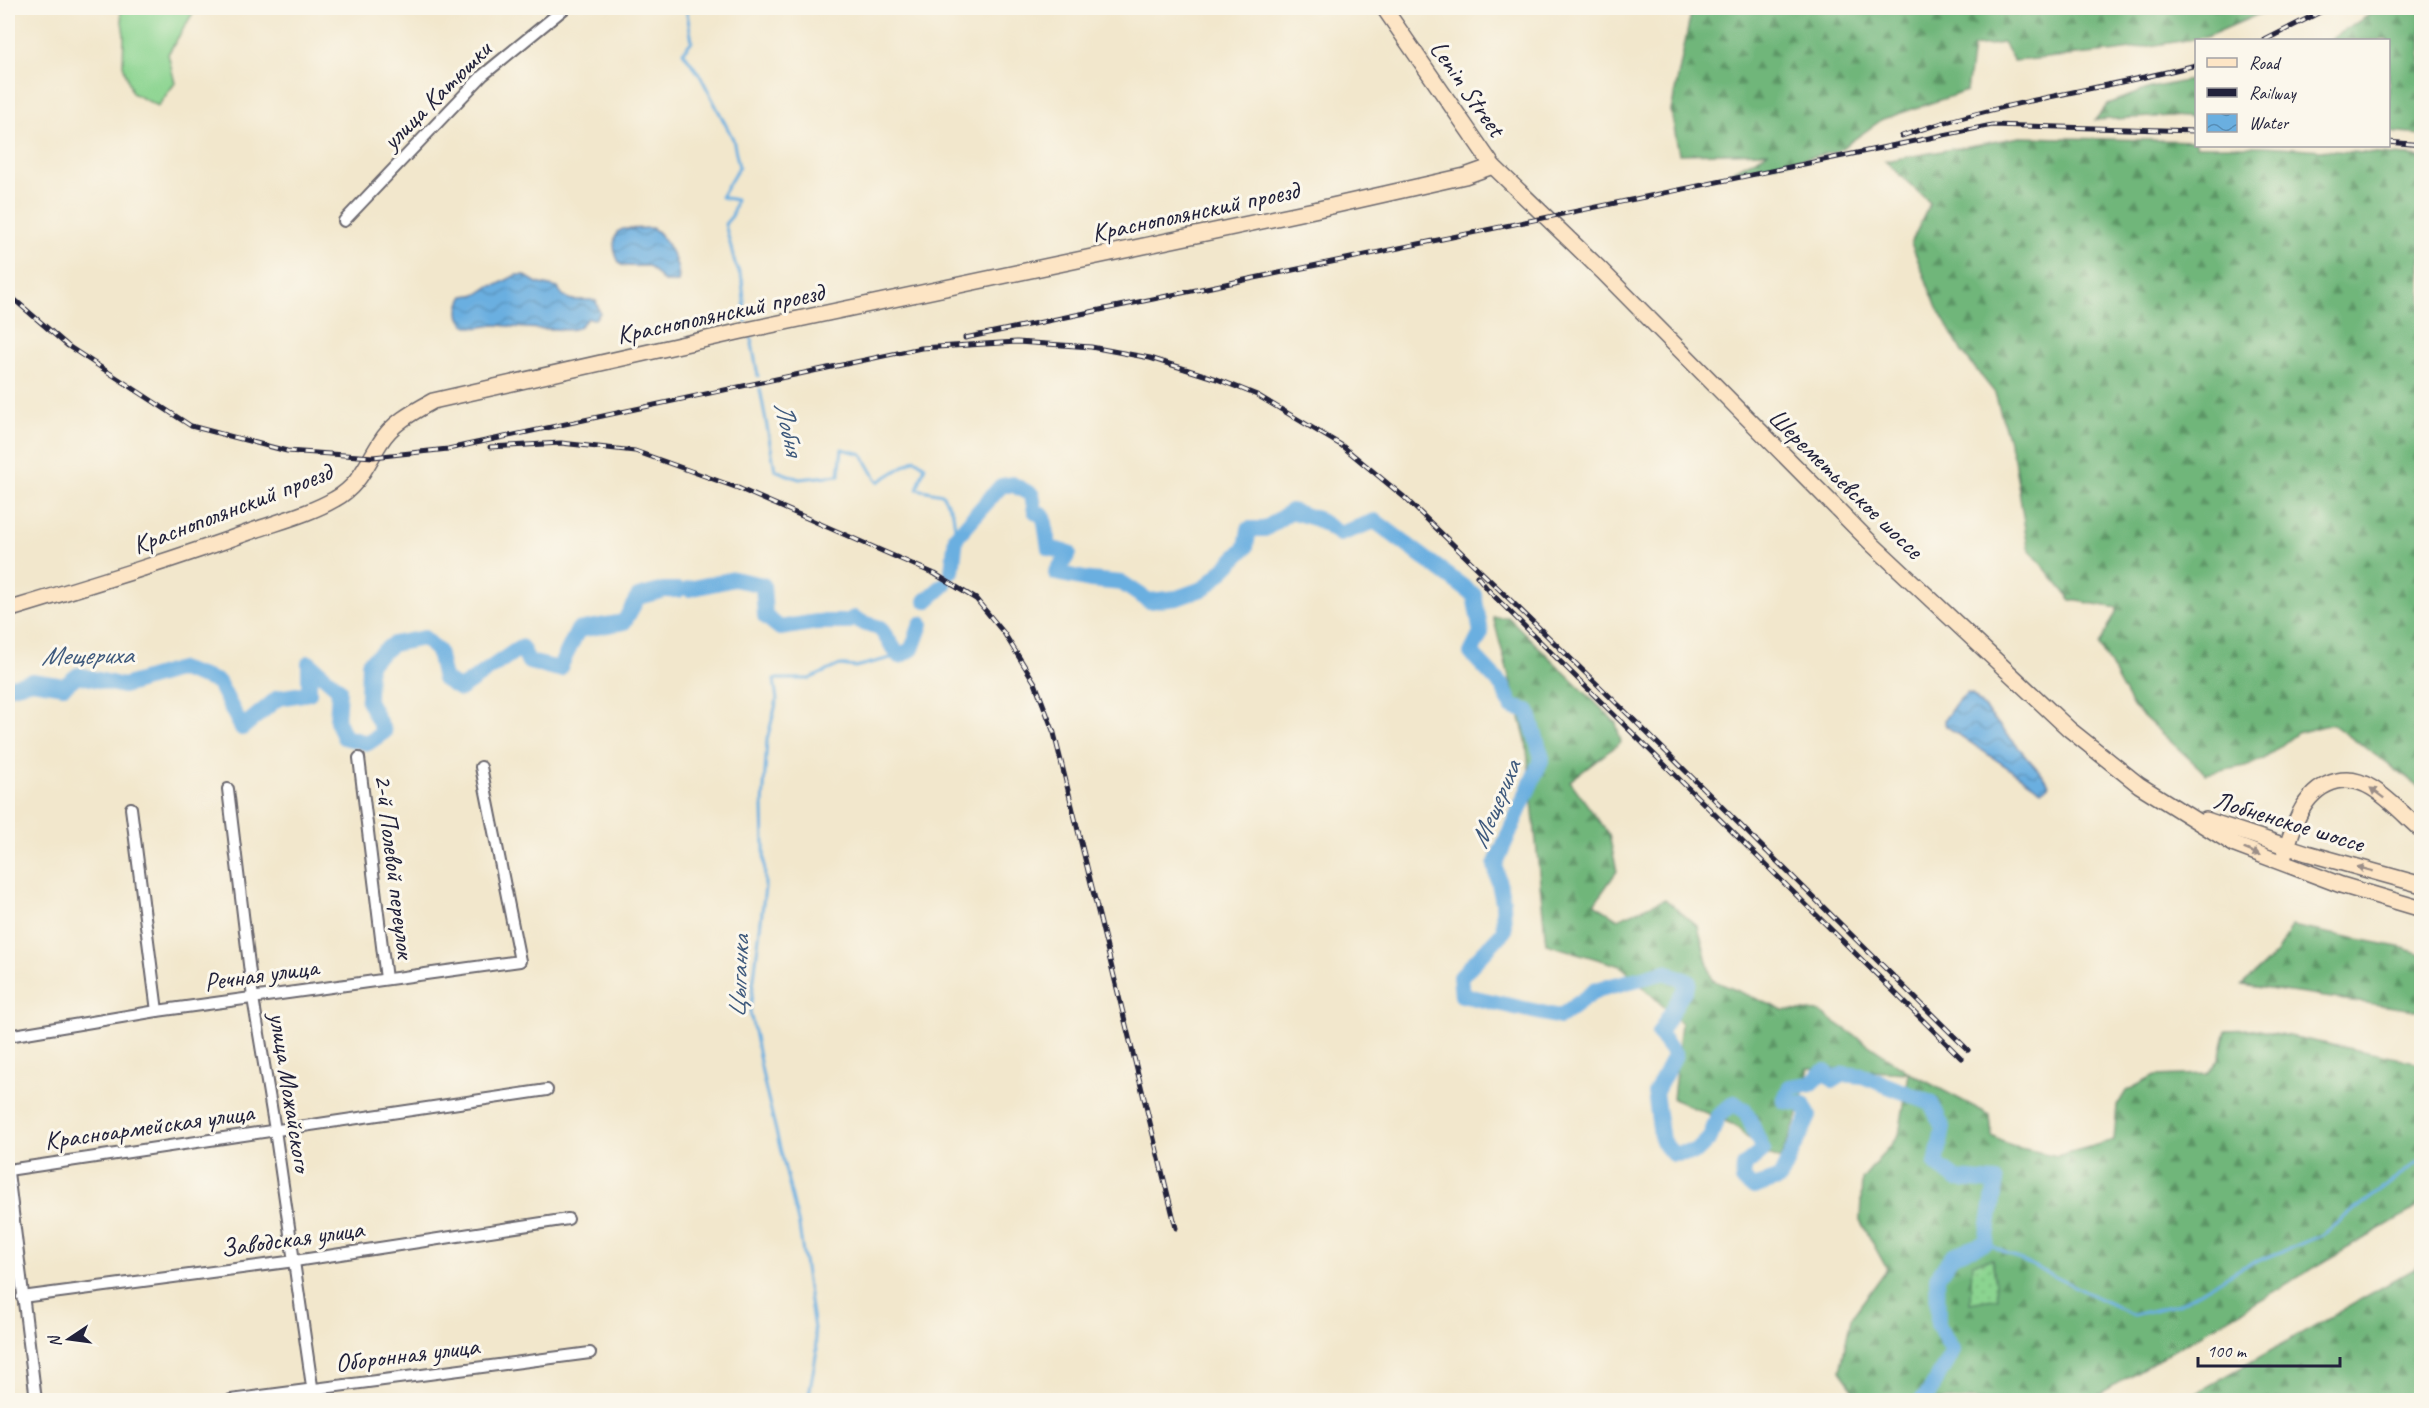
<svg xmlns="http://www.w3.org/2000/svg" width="2429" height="1408" viewBox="0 0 2429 1408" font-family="Caveat,sans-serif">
  <defs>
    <pattern id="forest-firs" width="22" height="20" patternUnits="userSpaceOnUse" patternTransform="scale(1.5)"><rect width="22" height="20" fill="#70b67a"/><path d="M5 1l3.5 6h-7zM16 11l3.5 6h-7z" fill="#5c9465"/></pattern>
    <pattern id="garden-dots" width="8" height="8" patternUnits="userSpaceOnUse" patternTransform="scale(1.5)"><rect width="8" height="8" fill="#8bd490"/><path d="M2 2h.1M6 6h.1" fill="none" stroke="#78b67d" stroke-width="1.8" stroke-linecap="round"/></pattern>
    <pattern id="water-waves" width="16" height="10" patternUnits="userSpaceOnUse" patternTransform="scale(1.5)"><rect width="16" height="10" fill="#6aafe0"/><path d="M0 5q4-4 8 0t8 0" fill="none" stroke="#578eb7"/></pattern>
  </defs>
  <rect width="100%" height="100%" fill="#fbf7ec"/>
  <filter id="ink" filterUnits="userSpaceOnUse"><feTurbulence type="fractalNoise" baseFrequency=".0167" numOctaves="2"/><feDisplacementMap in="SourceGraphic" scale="12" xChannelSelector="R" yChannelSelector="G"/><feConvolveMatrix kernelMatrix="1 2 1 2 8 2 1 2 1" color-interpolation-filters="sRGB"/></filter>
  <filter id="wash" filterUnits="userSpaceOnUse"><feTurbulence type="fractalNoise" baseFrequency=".008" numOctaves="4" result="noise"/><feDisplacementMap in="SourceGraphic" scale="24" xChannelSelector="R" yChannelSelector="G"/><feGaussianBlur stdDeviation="1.35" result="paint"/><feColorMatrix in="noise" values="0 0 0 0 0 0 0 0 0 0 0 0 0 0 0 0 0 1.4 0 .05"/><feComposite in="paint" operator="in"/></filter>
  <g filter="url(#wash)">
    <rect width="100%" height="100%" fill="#f2e7cc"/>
    <polygon fill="#8bd490" stroke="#567b66" stroke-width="1.5" points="120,8 196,8 168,54 175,83 158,106 132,93 123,65 124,35"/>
    <g fill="url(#forest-firs)" stroke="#496c5a" stroke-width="1.5">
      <polygon points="1692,8 2273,8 2206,37 2118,51 2014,61 2003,43 1973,47 1967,91 1883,119 1836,152 1729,173 1769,152 1679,154 1671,111"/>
      <polygon points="2380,8 2421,8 2421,135 2389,132 2388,40 2329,40"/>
      <polygon points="2196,79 2196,118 2171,116 2095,120 2108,104 2150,88"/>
      <polygon points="2020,137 2196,141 2196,146 2265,146 2421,157 2421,788 2332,724 2297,733 2264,759 2245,766 2206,774 2132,706 2099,645 2118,608 2071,600 2028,548 2014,459 1995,393 1962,352 1937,308 1911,243 1930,203 1885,161"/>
      <polygon points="1493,617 1508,617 1616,723 1621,742 1570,781 1609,835 1617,871 1594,904 1618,919 1665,899 1698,927 1712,980 1783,1010 1820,1012 1910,1073 1990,1115 1992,1136 2011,1146 2057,1156 2114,1140 2117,1106 2126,1091 2155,1076 2207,1074 2219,1060 2226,1030 2254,1029 2421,1063 2421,1205 2089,1400 1861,1400 1840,1371 1851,1318 1887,1269 1860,1220 1862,1179 1899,1135 1909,1073 1809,1068 1796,1121 1780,1159 1768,1155 1734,1125 1673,1099 1681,1023 1621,966 1546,944 1526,740"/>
      <polygon points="2292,926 2403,948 2421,954 2421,1011 2242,985 2277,953"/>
      <polygon points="2421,1265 2421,1400 2184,1400"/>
    </g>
    <polygon fill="url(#garden-dots)" stroke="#567b66" stroke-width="1.5" points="1992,1259 1998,1298 1970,1303 1972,1263"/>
    <g fill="url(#water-waves)" stroke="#46688e" stroke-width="1.5">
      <path d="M652,228c13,7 30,39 26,54h-14l-15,-16c-9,0 -20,1 -28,-1 -7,-10 -9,-21 -4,-33l6,-3z"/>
      <path d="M516,275h8l13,8 21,5c11,20 21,8 38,13l4,12 -5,6 -7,-1c-5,4 -8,10 -14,11 -7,2 -13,0 -19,0 -19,0 -38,-1 -56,-4 -11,-1 -24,6 -33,0 -10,-7 -8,-20 -2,-29l14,-2 12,-8 7,-1z"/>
      <polygon points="1967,693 1972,694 2046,779 2049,784 2046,788 2041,790 1946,726 1944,720 1956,703"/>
    </g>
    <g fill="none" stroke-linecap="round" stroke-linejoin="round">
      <g stroke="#6aafe0" stroke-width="3">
        <polyline points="686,8 692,41 683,52 701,77 733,139 739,167 721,197 736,200 732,216 725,224 735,263 742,279 746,322"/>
        <polyline points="751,338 758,376"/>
        <polyline points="760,389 775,470 799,479 839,475 842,449 862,454 878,482 915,459 925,466 917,489 942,494 953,513 956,537"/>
        <polyline points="1986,1243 2133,1315 2179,1304 2243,1267 2320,1236 2422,1159"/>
        <polyline points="808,1400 817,1350 799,1226 764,1082 750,1011 765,887 763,805 767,740 777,700 774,679 809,679 840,665 855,667 899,656"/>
      </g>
      <g stroke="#6aafe0" stroke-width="16">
        <polyline points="952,571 956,537 1001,486 1012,484 1032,495 1035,511 1044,517 1049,548 1069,553 1056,573 1090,580 1122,583 1149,601 1177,598 1205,588 1246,547 1249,529 1265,529 1291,511 1317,519 1340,534 1375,521 1474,595 1481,633 1471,653 1503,687 1512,707 1528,711 1542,758 1495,865 1503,902 1504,931 1460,977 1462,995 1560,1017 1596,990 1665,972 1689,982 1659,1033 1675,1055 1655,1093 1662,1141 1673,1154 1696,1152 1710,1138 1718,1116 1734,1103 1746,1112 1763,1150 1744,1166 1743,1180 1754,1187 1780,1178 1809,1116 1803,1104 1784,1101 1790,1087 1811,1084 1824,1071 1834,1080 1844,1074 1863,1076 1931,1103 1943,1128 1936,1164 1956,1179 1996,1182 1986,1243 1953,1255 1937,1277 1938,1325 1953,1351 1929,1393 1922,1400"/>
        <polyline points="689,589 734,579 763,585 765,616 780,628 817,622 847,622 854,618 863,623 880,628 899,656 912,649 921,624"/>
        <polyline points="926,601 944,585"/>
        <polyline points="8,687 32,681 64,686 78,675 123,686 180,669 218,682 242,728 278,698 309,693 309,663 339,689 337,721 344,737 368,743 384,732 368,700 369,663 393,644 424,638 438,651 444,679 460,689 521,647 529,662 559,669 578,630 624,622 638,597 664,590 678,590"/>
      </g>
    </g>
  </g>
  <g filter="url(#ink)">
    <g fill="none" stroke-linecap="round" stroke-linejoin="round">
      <g stroke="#6b676e" stroke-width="14">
        <g id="street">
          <polyline points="344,221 483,75 565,8"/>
          <polyline points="359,758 386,979"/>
          <polyline points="228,789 253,998 275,1130 314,1400"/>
          <polyline points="131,808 157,1011"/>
          <polyline points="8,1036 157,1011 520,961 481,767"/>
          <polyline points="8,1170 547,1090"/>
          <polyline points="8,1172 36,1400"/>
          <polyline points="22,1297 295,1261 568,1219"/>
          <polyline points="231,1400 590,1353"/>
        </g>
      </g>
      <g stroke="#6b676e" stroke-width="18">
        <g id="secondary">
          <polyline points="1384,8 1493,166 1602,271 1873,545 2069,729 2139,785 2235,845 2341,885 2422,909"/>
          <path d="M8,610c82,-25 165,-50 247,-80 26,-9 56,-17 80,-31 24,-13 31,-34 45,-56 12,-20 33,-31 53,-42l309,-70 572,-121 151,-34 28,-10"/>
          <polyline points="2206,820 2307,853 2422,885"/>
          <path d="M2284,856c10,-31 19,-67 53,-75 13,-3 24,0 35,7 18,11 34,29 50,43"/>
        </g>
      </g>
      <use href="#street" stroke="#fff" stroke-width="10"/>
      <use href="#secondary" stroke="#fde5c5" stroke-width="15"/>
      <g stroke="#22223b" stroke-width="5">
        <g id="rail">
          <polyline points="2265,40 2328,8"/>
          <path d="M1902,136c96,-34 196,-46 294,-71"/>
          <polyline points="2388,142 2422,145"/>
          <polyline points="8,294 68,346 191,426 287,451 373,457 448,449 921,348 1017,342 1091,347 1150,358 1217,379 1257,395 1341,445 1404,497 1635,721 1968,1050"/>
          <polyline points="965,338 1992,125 2196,131"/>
          <polyline points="490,447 561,443 635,451 738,488 935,574 976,599 1004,633 1035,683 1054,733 1176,1228"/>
          <polyline points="1477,576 1490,592 1961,1058"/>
        </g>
      </g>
      <use href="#rail" stroke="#fbf7ec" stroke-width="3" stroke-dasharray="9" stroke-linecap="butt"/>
    </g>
    <defs><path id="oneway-solid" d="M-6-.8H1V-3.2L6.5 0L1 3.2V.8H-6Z" transform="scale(1.5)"/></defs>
    <g fill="#9a8d87">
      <use href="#oneway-solid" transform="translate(2377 793) rotate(-143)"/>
      <use href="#oneway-solid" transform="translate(2252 852) rotate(22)"/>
      <use href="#oneway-solid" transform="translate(2365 869) rotate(-165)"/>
    </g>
  </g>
  <g text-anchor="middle" stroke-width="6" stroke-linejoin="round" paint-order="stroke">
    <g font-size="26" fill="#22223b" stroke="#fbf7ec">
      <text transform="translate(1468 88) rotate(55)" y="9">Lenin Street</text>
      <text transform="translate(436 95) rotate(-45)" y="9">улица Катюшки</text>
      <text transform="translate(1195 211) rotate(-12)" y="9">Краснополянский проезд</text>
      <text transform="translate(720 313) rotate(-12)" y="9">Краснополянский проезд</text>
      <text transform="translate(1846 483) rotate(44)" y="9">Шереметьевское шоссе</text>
      <text transform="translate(232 508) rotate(-21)" y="9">Краснополянский проезд</text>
      <text transform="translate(2289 821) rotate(17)" y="9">Лобненское шоссе</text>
      <text transform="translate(395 866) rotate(83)" y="9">2-й Полевой переулок</text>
      <text transform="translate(261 974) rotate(-8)" y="9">Речная улица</text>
      <text transform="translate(291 1092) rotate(81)" y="9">улица Можайского</text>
      <text transform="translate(149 1126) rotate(-8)" y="9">Красноармейская улица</text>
      <text transform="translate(292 1238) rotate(-8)" y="9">Заводская улица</text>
      <text transform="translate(407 1354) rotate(-7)" y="9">Оборонная улица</text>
    </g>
    <g font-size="27" font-style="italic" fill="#3f5a7d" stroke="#fbf7ec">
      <text transform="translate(789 428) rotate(77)" y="9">Лобня</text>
      <text transform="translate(87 655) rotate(-1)" y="9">Мещериха</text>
      <text transform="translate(1495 804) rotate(-67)" y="9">Мещериха</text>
      <text transform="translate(738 977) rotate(-87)" y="9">Цыганка</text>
    </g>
  </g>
  <rect width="2429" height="1408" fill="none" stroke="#fbf7ec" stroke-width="30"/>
  <rect x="2195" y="39" width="195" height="108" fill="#fbf7ec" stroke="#a4a2a5" stroke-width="1.5"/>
  <rect x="2207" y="58" width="30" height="9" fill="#fde5c5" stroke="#a4a2a5" stroke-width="1.5"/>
  <text x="2249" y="69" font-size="18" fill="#22223b">Road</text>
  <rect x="2207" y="88" width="30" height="9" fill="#22223b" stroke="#a4a2a5" stroke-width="1.5"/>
  <text x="2249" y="99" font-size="18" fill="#22223b">Railway</text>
  <rect x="2207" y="114" width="30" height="18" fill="url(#water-waves)" stroke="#a4a2a5" stroke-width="1.5"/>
  <text x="2249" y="129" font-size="18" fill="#22223b">Water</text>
  <g transform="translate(69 1339) rotate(257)" stroke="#fbf7ec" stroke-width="4.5" paint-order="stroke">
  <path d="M0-4.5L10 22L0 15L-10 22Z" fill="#22223b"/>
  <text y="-9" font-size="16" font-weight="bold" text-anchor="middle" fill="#22223b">N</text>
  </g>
  <path d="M2198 1357v9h142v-9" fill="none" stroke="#22223b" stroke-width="3"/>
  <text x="2207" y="1357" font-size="18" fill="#22223b" stroke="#fbf7ec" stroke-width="4.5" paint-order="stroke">100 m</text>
</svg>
